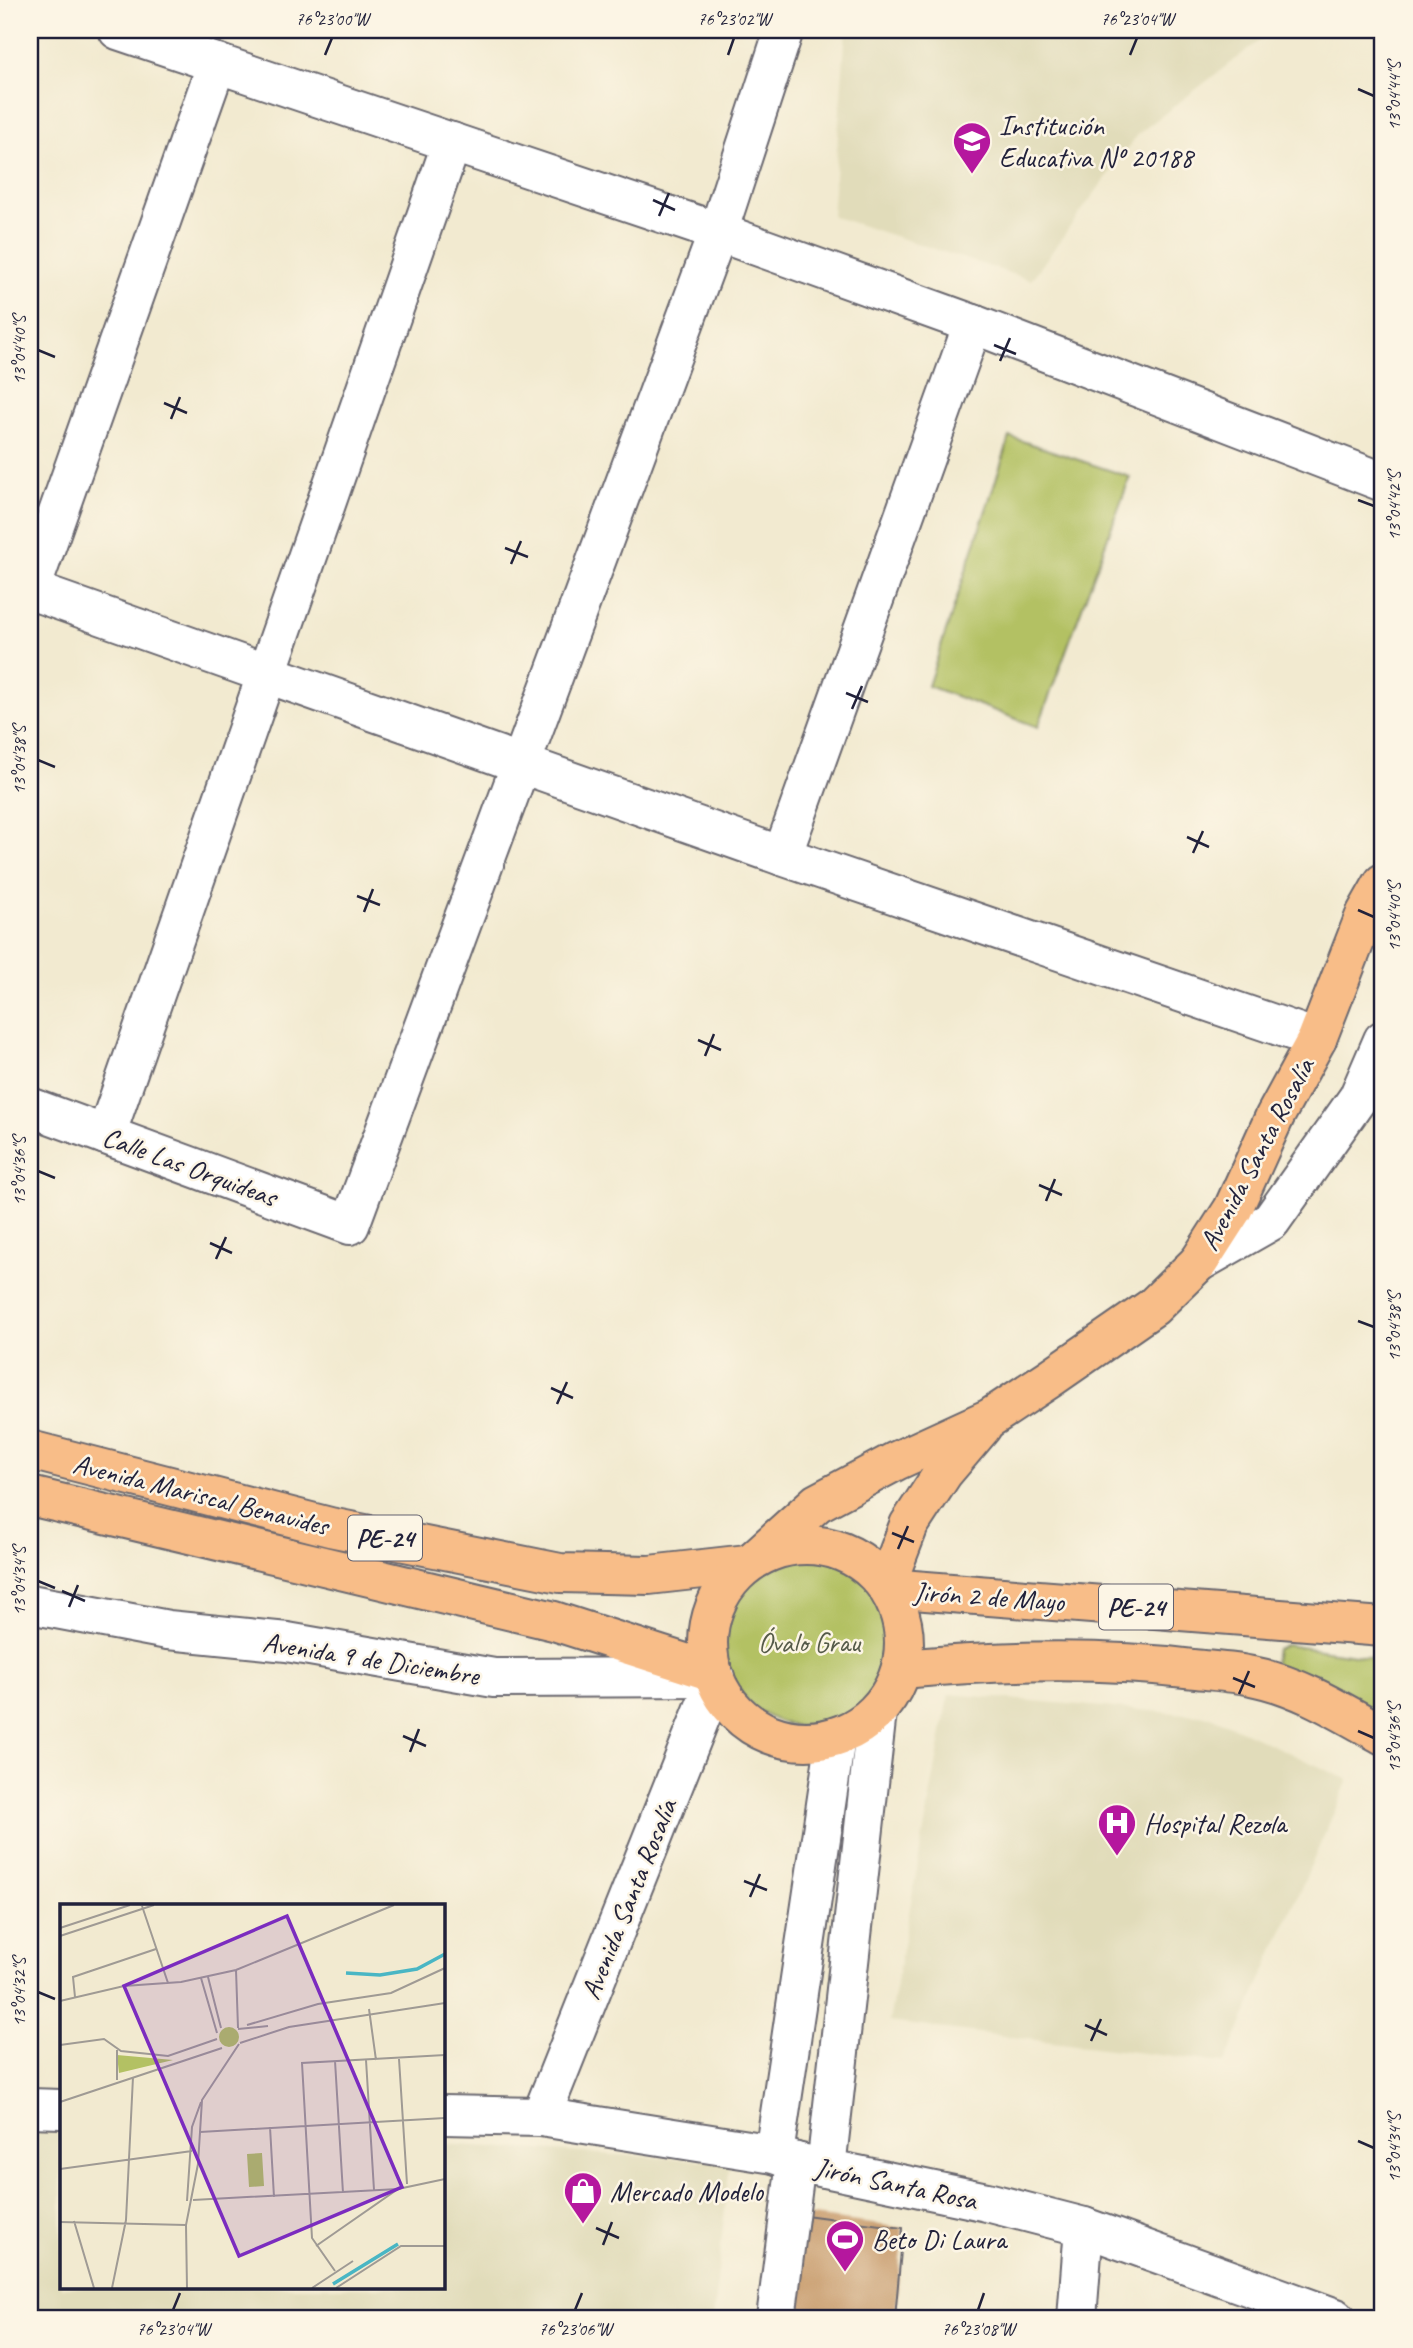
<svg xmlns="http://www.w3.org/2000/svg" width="1413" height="2348" viewBox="0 0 1413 2348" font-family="Caveat,sans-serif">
  <rect width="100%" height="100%" fill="#fcf5e5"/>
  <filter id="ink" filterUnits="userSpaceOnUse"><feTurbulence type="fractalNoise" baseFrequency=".0143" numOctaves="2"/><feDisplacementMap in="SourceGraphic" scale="14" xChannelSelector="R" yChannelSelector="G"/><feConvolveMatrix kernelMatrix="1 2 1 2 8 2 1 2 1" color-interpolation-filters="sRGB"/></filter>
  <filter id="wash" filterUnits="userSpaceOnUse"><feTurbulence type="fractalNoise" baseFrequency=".00686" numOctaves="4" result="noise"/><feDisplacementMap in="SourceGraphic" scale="28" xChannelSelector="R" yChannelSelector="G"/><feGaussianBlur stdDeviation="1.57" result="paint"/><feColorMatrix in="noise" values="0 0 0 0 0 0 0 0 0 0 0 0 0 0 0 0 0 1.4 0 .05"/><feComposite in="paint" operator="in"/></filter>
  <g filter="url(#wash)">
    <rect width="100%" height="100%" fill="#f2ead0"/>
    <g fill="#e1dcba">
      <polygon points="846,30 1273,30 1138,134 1031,280 832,216"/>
      <polygon points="949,1694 1210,1716 1348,1780 1225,2063 889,2022"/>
      <polygon points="30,2129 61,2129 61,2287 443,2287 443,2144 730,2162 713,2318 30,2318"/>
    </g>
    <g fill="#b3c163" stroke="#6a724f" stroke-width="2">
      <polygon points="1010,437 1130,477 1038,727 928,686"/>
      <circle cx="809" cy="1642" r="85"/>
      <polygon points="1286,1645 1383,1659 1383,1718 1277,1666 1274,1661 1276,1649"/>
    </g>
    <g id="blocks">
      <polygon fill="#c99e70" points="798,2214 903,2228 895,2318 786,2318"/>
    </g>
  </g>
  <g filter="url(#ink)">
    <use href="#blocks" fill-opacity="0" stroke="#6b686f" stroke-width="2"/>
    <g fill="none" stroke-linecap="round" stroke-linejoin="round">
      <g stroke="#6b686f" stroke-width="42">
        <g id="minor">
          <polyline points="118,30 718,232 973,324 1383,482"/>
          <polyline points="30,590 782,856 1317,1039"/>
          <polyline points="30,592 217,63"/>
          <polyline points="782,856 973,324"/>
          <polyline points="30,1107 350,1225 718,232 784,30"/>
          <polyline points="106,1135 452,142"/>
          <polyline points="1199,1262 1271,1221 1358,1098 1383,1040"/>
          <polyline points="30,1604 168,1630 287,1642 494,1678 715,1677"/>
          <polyline points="30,2108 61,2109"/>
          <polyline points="443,2115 541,2117 774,2154 796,2162 987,2202 1084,2227 1336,2318"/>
          <polyline points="541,2117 715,1681"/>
          <polyline points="774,2154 836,1737"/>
          <polyline points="826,2168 877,1712"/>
          <polyline points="776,2318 796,2162"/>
          <polyline points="1077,2318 1084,2227"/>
        </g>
      </g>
      <g stroke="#6b686f" stroke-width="42">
        <g id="major">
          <polyline points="755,1559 817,1503 896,1461 990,1418 1049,1379 1153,1307 1199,1262 1233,1209 1275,1116 1317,1039 1366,913 1383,883"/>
          <polyline points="886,1585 909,1525 943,1473 982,1427"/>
        </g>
      </g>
      <g stroke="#6b686f" stroke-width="42">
        <g id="highway">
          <polyline points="30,1450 330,1527 560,1573 649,1575 747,1564"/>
          <polyline points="30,1496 554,1621 713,1672"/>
          <circle cx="806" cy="1643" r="98"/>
          <polyline points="888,1588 1383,1627"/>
          <path d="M901,1669c98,-9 195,-12 293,0 19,2 40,3 58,7 47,9 90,36 131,59"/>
        </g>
      </g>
      <use href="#minor" stroke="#fff" stroke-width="38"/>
      <use href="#major" stroke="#f8bd88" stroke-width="38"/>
      <use href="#highway" stroke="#f8bd88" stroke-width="38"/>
    </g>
  </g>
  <path fill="none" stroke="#22223b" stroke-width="2.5" d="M325,55l7,-17M728,55l6,-17M1130,55l7,-17M1358,89l16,7M653,200l22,10M659,216l10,-23M994,345l22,9M38,350l17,7M1000,361l10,-23M164,403l23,10M171,419l9,-22M1358,500l16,6M505,548l23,9M511,564l10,-23M846,693l22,9M852,709l10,-23M38,760l17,7M1187,837l22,10M1193,853l10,-22M357,896l23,9M1358,910l16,7M364,912l9,-23M698,1040l23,10M705,1056l9,-22M38,1171l17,7M1039,1185l23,10M1046,1201l9,-22M210,1243l22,10M216,1259l10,-22M1358,1321l16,6M551,1388l22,10M557,1404l10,-22M892,1533l22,9M898,1549l10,-23M38,1581l17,7M62,1591l23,10M69,1607l9,-22M1233,1678l22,9M1239,1694l10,-23M1358,1731l16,7M403,1736l23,10M410,1752l9,-23M744,1881l23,9M750,1897l10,-23M38,1992l17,7M1085,2025l22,10M1091,2041l10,-22M1358,2141l16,7M596,2228l23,10M603,2245l9,-23M173,2310l7,-17M575,2310l7,-17M978,2310l6,-17"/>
  <defs>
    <g id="school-pin" transform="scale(2.0125)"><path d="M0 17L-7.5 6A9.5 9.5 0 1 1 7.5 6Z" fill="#b5179e" stroke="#fcf5e5"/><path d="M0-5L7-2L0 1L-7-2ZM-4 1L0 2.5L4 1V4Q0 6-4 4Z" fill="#fff"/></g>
    <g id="hospital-pin" transform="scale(2.0125)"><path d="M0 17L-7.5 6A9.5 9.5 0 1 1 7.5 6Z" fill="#b5179e" stroke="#fcf5e5"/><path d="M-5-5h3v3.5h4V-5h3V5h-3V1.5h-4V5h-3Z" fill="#fff"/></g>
    <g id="shop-pin" transform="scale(2.0125)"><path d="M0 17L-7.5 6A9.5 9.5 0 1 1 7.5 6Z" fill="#b5179e" stroke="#fcf5e5"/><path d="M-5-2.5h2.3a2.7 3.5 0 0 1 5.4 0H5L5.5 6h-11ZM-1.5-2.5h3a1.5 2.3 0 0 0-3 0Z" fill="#fff"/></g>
    <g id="stadium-pin" transform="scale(2.0125)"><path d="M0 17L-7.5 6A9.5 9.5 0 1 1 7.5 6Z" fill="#b5179e" stroke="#fcf5e5"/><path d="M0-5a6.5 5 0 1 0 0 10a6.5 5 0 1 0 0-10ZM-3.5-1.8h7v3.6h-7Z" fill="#fff"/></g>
  </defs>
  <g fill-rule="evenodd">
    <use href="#school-pin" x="972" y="141"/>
    <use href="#hospital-pin" x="1117" y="1823"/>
    <use href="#shop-pin" x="583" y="2191"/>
    <use href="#stadium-pin" x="845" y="2239"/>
  </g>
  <g text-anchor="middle" stroke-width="5" stroke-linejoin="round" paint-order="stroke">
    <g fill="#fcf5e5" stroke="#63616e" stroke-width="2">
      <rect x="348" y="1515.5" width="74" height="45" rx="5"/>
      <rect x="1099" y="1584.5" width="74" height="45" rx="5"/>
    </g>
    <g font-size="26" font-weight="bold" fill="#22223b">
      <text x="385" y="1547">PE-24</text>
      <text x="1136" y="1616">PE-24</text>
    </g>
    <g font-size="28" fill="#22223b" stroke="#fcf5e5" text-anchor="start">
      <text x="999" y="135">Institución<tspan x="999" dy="32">Educativa Nº 20188</tspan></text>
      <text x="1144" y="1833">Hospital Rezola</text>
      <text x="610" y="2201">Mercado Modelo</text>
      <text x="872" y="2249">Beto Di Laura</text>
    </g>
    <g font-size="28" fill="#22223b" stroke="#fcf5e5">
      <text transform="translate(1256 1154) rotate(-62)" y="10">Avenida Santa Rosalía</text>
      <text transform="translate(190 1166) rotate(20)" y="10">Calle Las Orquideas</text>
      <text transform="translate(201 1494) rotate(14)" y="10">Avenida Mariscal Benavides</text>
      <text transform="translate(989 1596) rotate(4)" y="10">Jirón 2 de Mayo</text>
      <text transform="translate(371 1658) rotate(9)" y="10">Avenida 9 de Diciembre</text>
      <text transform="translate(628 1899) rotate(-68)" y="10">Avenida Santa Rosalía</text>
      <text transform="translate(896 2183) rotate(12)" y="10">Jirón Santa Rosa</text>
    </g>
    <g font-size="28" fill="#555a49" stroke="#fcf5e5">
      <text x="809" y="1652">Óvalo Grau</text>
    </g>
  </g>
  <g transform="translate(60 1904)">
    <rect width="385" height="385" fill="#f2ead0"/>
    <path d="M159 133a10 10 0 1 1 20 0a10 10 0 1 1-20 0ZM57,151l56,5 -54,13zM202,249l2,33 -15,1 -2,-33z" fill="#b3c163"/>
    <path fill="none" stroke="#49b6c4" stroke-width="3.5" d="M286,69l34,2 37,-6 28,-15M273,380l65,-40"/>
    <path fill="none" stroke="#9f9a94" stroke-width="2" d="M82,2l26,77M0,24l70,-23M0,32l94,-31M176,66l2,58M148,73l13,51M141,74l16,55M15,93l-2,-20 83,-28M0,97l64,-15 57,-4 55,-12 158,-65M309,105l7,51M187,121l71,-21 73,-11 54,-25M178,125l30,-3M180,139l49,-16 156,-24M0,141l44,-6 17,12 47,5 49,-17M384,151l1,24M339,155l8,125M306,156l8,130M275,157l8,132M57,176v-30M0,198l162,-54M210,223l4,70M140,228l245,-14M0,265l132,-18M133,296l205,-11M127,297l5,-74 9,-25M14,317l20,67M0,318l126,3M256,342l82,-57 47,-10M275,367l-23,-33 -10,-175 143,-8M52,384l14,-68 7,-143M127,384l-1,-63 12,-61 4,-64 37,-56M252,384l41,-27M276,384l65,-42h44"/>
    <path fill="#7b2cbf" fill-opacity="0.15" stroke="#7b2cbf" stroke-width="3.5" d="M227,12l115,271 -163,69 -115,-270z"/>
    <rect width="385" height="385" fill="none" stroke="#22223b" stroke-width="3.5"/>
  </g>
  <rect width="1413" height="2348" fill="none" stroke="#fcf5e5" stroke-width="77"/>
  <rect x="38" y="38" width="1336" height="2272" fill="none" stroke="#22223b" stroke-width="2.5"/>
  <g font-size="18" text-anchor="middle" fill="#22223b">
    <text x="332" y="25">76°23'00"W</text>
    <text x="734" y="25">76°23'02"W</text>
    <text x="1137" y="25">76°23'04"W</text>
    <text transform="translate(1394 96) rotate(-90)" y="6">13°04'44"S</text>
    <text transform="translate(19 350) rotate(-90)" y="6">13°04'40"S</text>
    <text transform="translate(1394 506) rotate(-90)" y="6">13°04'42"S</text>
    <text transform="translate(19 760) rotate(-90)" y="6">13°04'38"S</text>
    <text transform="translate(1394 917) rotate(-90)" y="6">13°04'40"S</text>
    <text transform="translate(19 1171) rotate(-90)" y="6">13°04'36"S</text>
    <text transform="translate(1394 1327) rotate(-90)" y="6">13°04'38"S</text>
    <text transform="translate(19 1581) rotate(-90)" y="6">13°04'34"S</text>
    <text transform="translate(1394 1738) rotate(-90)" y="6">13°04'36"S</text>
    <text transform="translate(19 1992) rotate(-90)" y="6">13°04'32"S</text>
    <text transform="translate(1394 2148) rotate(-90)" y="6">13°04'34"S</text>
    <text x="173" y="2335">76°23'04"W</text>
    <text x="575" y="2335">76°23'06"W</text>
    <text x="978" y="2335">76°23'08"W</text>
  </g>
</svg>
